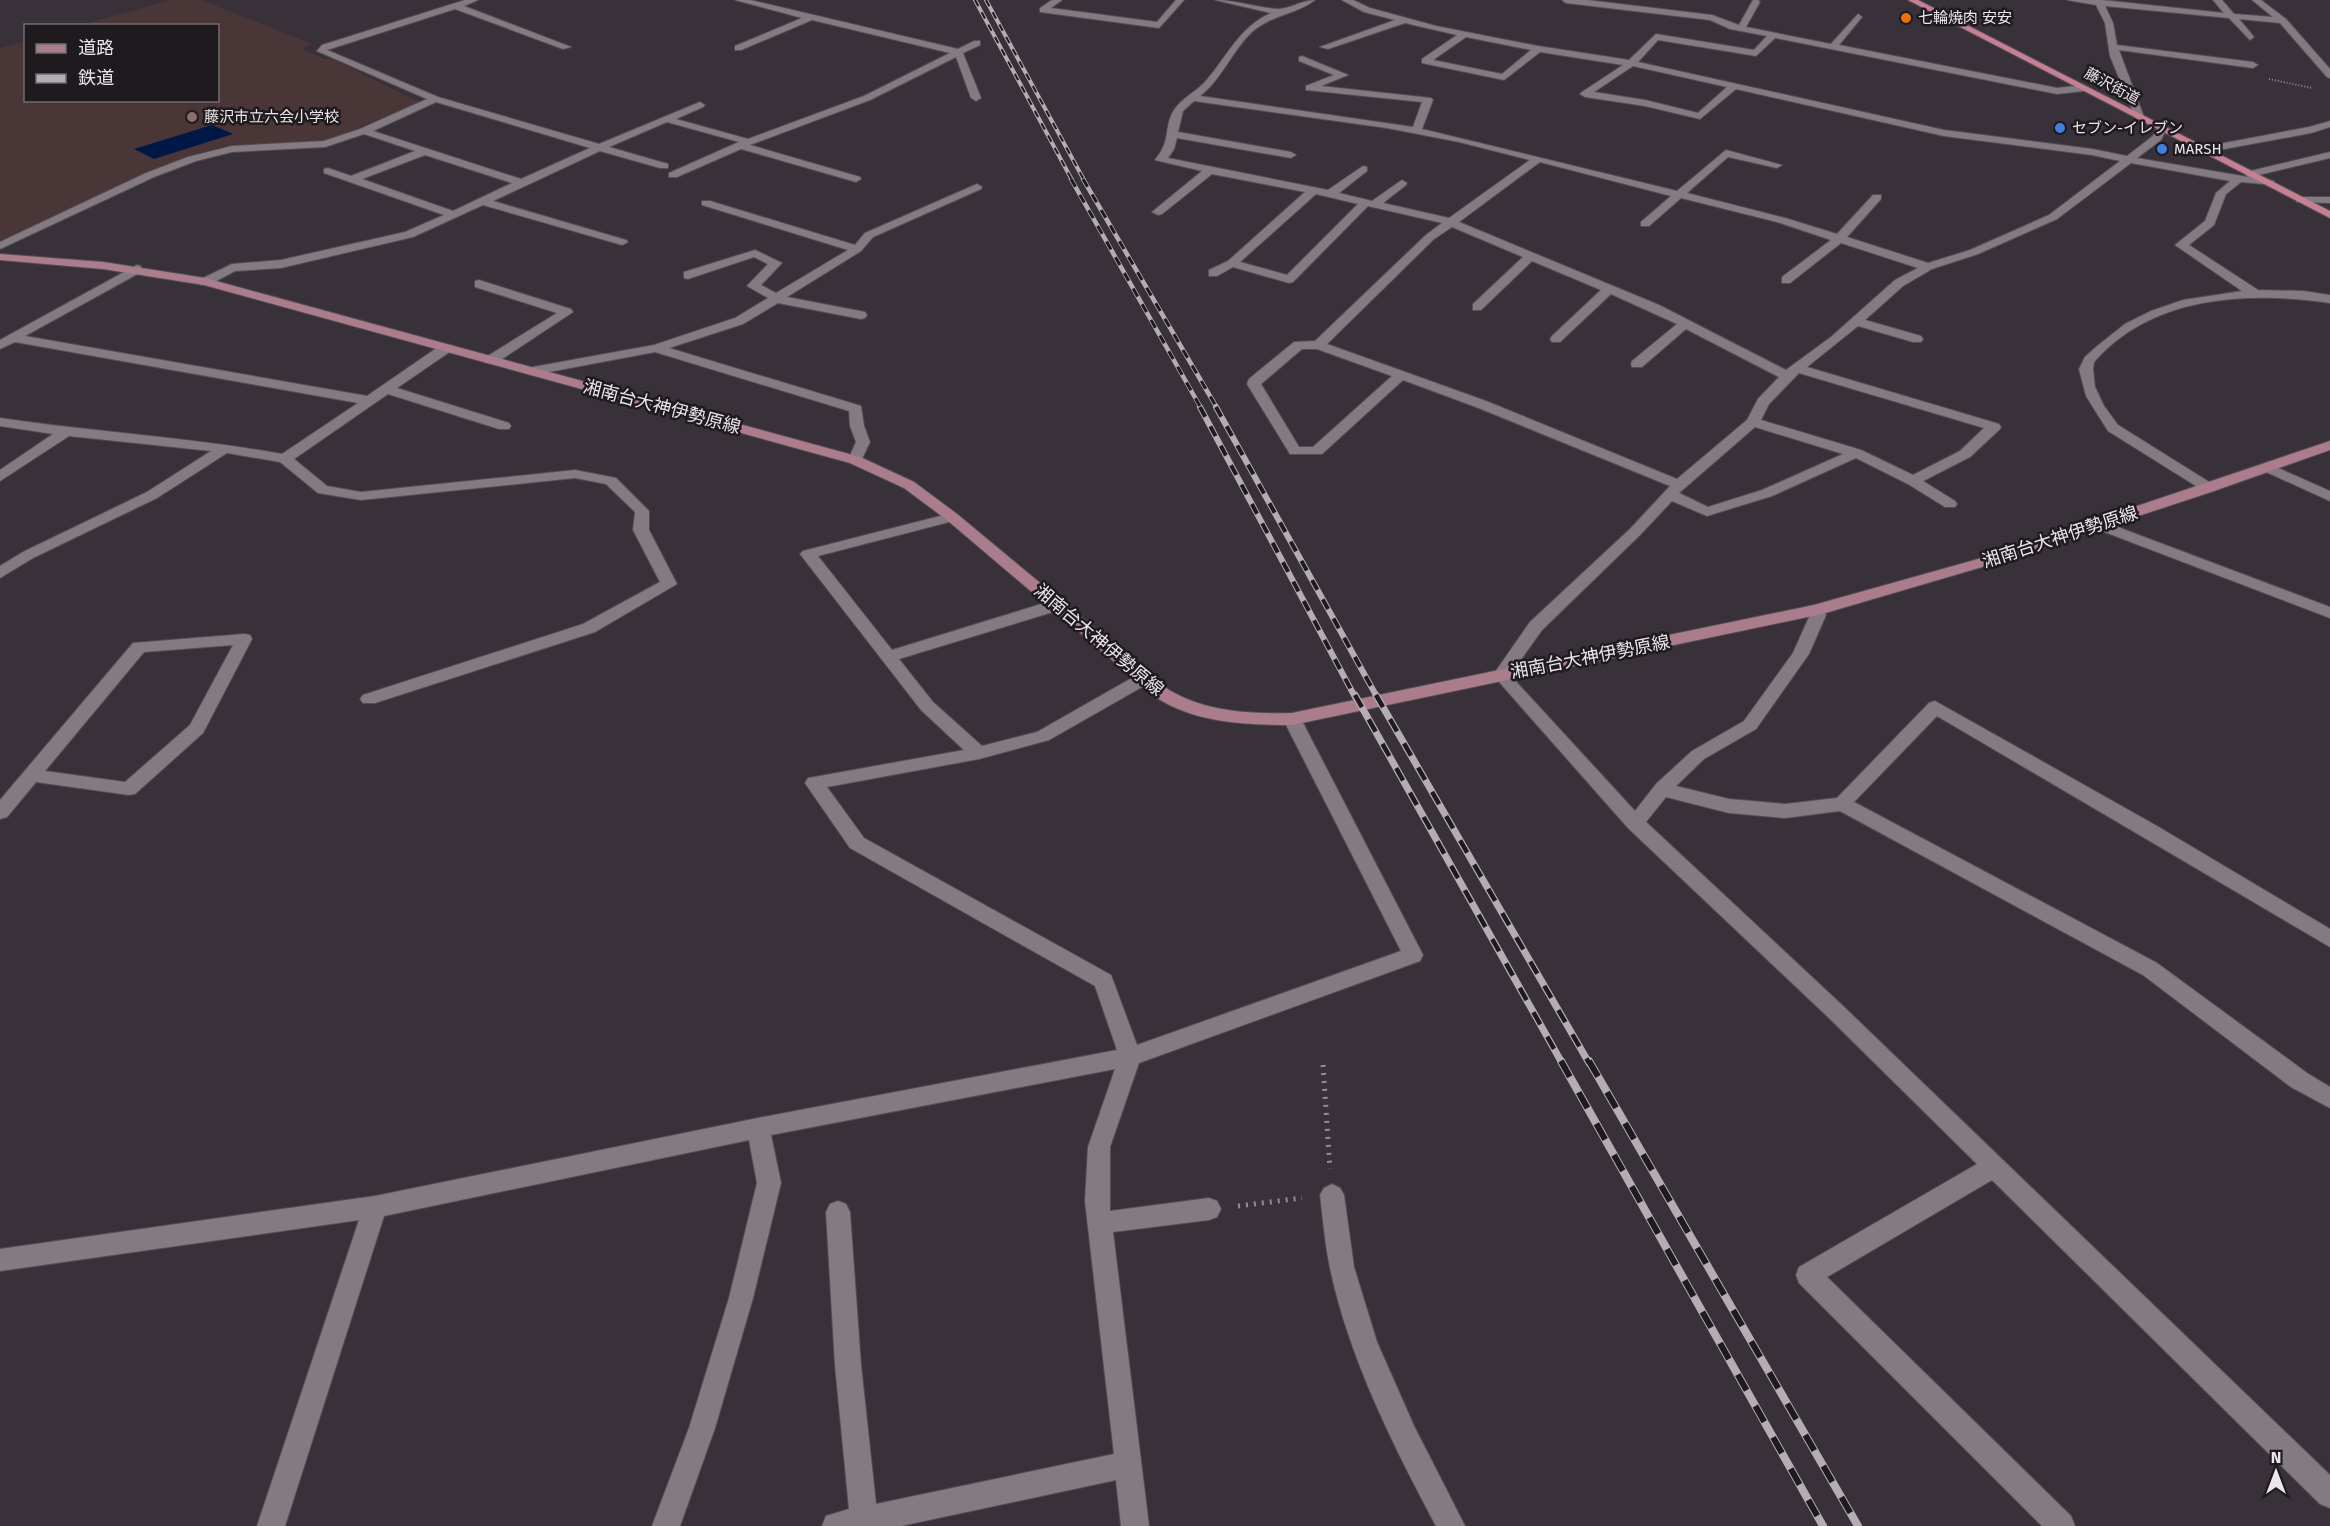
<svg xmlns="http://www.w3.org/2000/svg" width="2330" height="1526" viewBox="0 0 2330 1526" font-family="'Fira Sans','Noto Sans JP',sans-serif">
  <rect width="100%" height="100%" fill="#393139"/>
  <polygon fill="#4a3637" points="171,0 201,0 312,44 302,49 324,59 332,59 419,102 333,138 299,143 230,145 194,154 143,173 0,242 0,48 25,41 26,100 218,100 218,26 81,25"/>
  <polygon fill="#001845" points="212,125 233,134 154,159 134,149"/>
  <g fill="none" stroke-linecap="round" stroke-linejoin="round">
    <g stroke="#554e55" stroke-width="2">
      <g id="minor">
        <path d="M465,0h13l-14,6 107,41 -8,2 -108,-40 -128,41 111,47 161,47 101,-42 5,3 -2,2 -27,12 72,20 116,-43 86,-43 -138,-33 -71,30h-6v-4l67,-28 -67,-18h15l208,49 16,-8h6v4l-17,8 18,45 -5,3 -5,-3 -15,-41 -86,43 -120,45 110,32 1,2 -5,3 -115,-33 -64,28h-8v-4l70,-31 -72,-20 -58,25 59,17v4h-8l-60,-17 -107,50 133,39 2,2 -6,3 -139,-40 -70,32 -132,31 -46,3 -26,14h-8v-6l31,-15 49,-4 124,-28 39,-17 -120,-42v-4l4,-1 23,8 64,-25 -51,-17 -39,13 -93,5 -36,9 -42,16 -154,72v-7l146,-69 42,-16 44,-11 92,-5 36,-12 67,-30 -110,-48 5,-6zM436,102l154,46 -69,31 -148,-48zM425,155l87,28 -59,28 -91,-32z"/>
        <polygon points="1052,0 1062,0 1051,8 1157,22 1176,0 1184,0 1159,28 1040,12 1040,8"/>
        <path d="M1215,0c21,0 42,8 63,9 12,0 24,-9 37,-9 -18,14 -43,15 -62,31 -21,19 -30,47 -53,65l213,31 9,-25 -116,-12v-4l28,-11 -35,-14v-4l3,-1 46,19 -27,11 110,12 2,2 -11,29 255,62 49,-41 56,15 -5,3 -49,-11 -41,36 98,25 52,16 36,-39h8v4l-34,38 81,26 42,-13 79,-35 71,-54 -28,-6 -148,-19 -208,-47 -36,30 -55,-13 -60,-9 -5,-3 2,-2 41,-27 -83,-13 -36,28 -82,-17v-4l35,-24 -52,-12 -77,26 -8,-2 75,-27 -31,-8 -22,-12h11l17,8 66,18 102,20 91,14 27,-26 98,16 13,-14 -37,-7 -20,-9 -144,-17 -4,-3h25l125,15 27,10 14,-25h5l2,2 -14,25 85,17 27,-30 4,3 -23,28 218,43 27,-3 5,3 -5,3 -27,3 -282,-56 -19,18 -98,-16 -20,22 306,68 148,19 35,7 26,-20 5,-10 4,-1 5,3 -6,12 -24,18 111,19 -3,-3 1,-2 84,-20v6l-80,19 24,4v4l-33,-3 -15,12 -12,31 -25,20 69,45 45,1 27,4v8c-81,-12 -178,-8 -236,59l-1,7 2,18 9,19 14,19 96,60 2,3 -2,3h-10l-96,-60 -22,-35 -7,-27 6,-12 11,-10 29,-23 26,-13 32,-11 59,-9 -67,-46 30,-24 11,-28 14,-12 -99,-18 -74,56 -79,35 -46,15 -29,17 -38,34 56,16 2,3 -2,3h-8l-55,-16 -51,41 192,57 2,3 -2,3 -29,27 -47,24 32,20 2,3 -2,3h-10l-37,-23 -52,-26 -84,38 -65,20 -35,-15 -32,34 -98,95 -32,45 125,136 21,-27 36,-33 52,-30 49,-68 17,-38 -2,-5 2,-4h12l4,9 -17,39 -53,75 -52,30 -28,27 53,13 56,5 52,-6 92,-95 6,-2 222,125 173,103v18l-393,-231 -83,86 303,161 150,110 23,14v21l-39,-21 -148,-112 -303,-164 -55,7 -56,-5 -63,-16 -20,25 196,183 488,470v33l-10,-4 -328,-324 -165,97 244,239 4,10h-33l-243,-243 -3,-8 3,-8 178,-103 -149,-147 -200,-189 -135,-153 37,-53 100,-93 40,-43 -194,-79 -73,-27 -81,74h-32l-43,-70 2,-5 45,-37 21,-1 111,-106 16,-12 -74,-17 -75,76 -4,1 -56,-16 -16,9h-8v-6l19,-9 77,-69 -93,-18 -50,40 -4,1 -6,-3 50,-41 -47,-11c17,-20 8,-32 19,-50 8,-12 22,-18 31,-28 23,-26 33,-54 66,-69zM1466,37l65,13 -29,24 -69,-14zM1633,66l94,21 -29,26 -53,-13 -51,-8zM1194,101l193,27 72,14 71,18 -81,58 -66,-15 23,-18 1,-2 -5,-3 -30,21 -33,-8 28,-22v-4l-4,-1 -35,24 -160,-32 6,-9 3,-11 114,20 5,-3 -5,-3 -113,-20 5,-21zM1540,162l131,34 -30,26v4h8l32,-28 96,24 54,18 -49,37v6h8l51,-40 77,25 -23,12 -64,57 -45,33 -127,-65 -200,-83zM1316,194l42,10 -71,71 -47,-13zM1452,227l71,30 -50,47v6h8l51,-49 69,29 -49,46 -2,3 2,3h8l51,-48 66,30 -45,37 -1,3 1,3h10l44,-38 93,48 -21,22 -11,21 -70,59 -191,-78 -159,-57 107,-105zM1302,349h15l75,27 -79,71h-14l-38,-63zM1799,373l185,55 -24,23 -47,24 -52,-25 -100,-30 8,-16zM1755,427l88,27 -81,36 -54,17 -29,-14z"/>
        <polygon points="2067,0 2102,0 2224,13 2213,0 2222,0 2234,14 2273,17 2252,0 2261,0 2286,19 2330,69 2330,78 2327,77 2280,23 2239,19 2254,37 2250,40 2229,18 2105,6 2113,23 2117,45 2253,62 2258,65 2253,68 2119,50 2144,117 2136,119 2110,56 2105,23 2096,5"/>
        <polygon points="2330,121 2330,127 2311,133 2203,153 2198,150 2203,147 2309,127"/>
        <polygon points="977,184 982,187 981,189 873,237 861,251 787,297 865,312 867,315 865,318 861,319 778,303 743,324 669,348 861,406 864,426 870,442 860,463 855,464 848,460 856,442 850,426 849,411 655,352 533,375 526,371 533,367 654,345 735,318 768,298 747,286 768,264 754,257 688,279 684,278 684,272 755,250 782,263 761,285 776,293 848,250 702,205 702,201 710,201 855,245 865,233"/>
        <polygon points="2301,197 2330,197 2330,203 2297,202 2296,200"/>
        <path d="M137,265l4,1v6l-116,64 342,60 74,-51h10l1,3 -1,3 -54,37 112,35 2,3 -2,3h-10l-111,-35 -94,65 33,27 34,6 214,-22 41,8 33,33v19l28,54 -82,48 -220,71h-12l-3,-4 3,-4 220,-71 77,-42 -27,-52 2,-18 -29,-28 -31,-6 -214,22 -43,-7 -38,-31 -53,-9 -70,45 -124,60 -33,20v-12l23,-14 124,-60 64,-41 -142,-15 -69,45v-11l53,-36 -53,-8v-8c94,14 189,19 282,36l76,-51 -343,-61 -15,7v-9z"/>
        <polygon points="479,280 571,309 573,312 496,363 486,363 485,360 486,357 557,313 475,287 475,281"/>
        <polygon points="2269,464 2330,491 2330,501 2264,471 2262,468 2264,465"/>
        <polygon points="952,513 959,517 957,520 818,556 892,650 1051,601 1063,601 1065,605 1063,609 899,659 933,702 982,746 1037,732 1137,675 1149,675 1151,679 1149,683 1049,740 979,759 827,787 864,838 1111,975 1137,1045 1401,951 1283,719 1286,715 1298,715 1301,719 1423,955 1420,961 1139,1063 1110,1147 1110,1211 1209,1198 1217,1201 1221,1209 1217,1217 1209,1220 1113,1232 1149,1526 1121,1526 1116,1480 901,1526 822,1526 826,1516 849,1509 835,1365 826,1212 830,1204 838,1201 846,1204 850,1212 861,1365 876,1504 1114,1454 1085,1201 1088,1147 1115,1069 771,1135 781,1183 753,1298 715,1428 680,1526 652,1526 689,1428 729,1298 757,1183 749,1140 384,1216 285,1526 257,1526 359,1220 0,1271 0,1249 375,1196 758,1118 1117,1050 1095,986 850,848 805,783 808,778 814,777 964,750 921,710 800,554 803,551"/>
        <polygon points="2099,520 2330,607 2330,618 2094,528 2091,525"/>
        <path d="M244,634l6,1 2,4 -49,94 -68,61 -6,1 -93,-13 -29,35 -7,2v-19l133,-157zM233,645l-43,80 -65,57 -80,-11 99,-119z"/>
        <path d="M1332,1184l8,4 4,7 10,72 23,75 37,84 51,100h-29c-43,-81 -87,-168 -106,-258 -5,-24 -7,-49 -10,-73l4,-7z"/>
      </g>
    </g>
    <g stroke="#554e55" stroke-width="2">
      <path id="major" d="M0,254l103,8 102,16 655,179 54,25 43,32 212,176c37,22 81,24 123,23l522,-108 175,-49 341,-115v9l-116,41 -215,71 -177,52 -530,111c-46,0 -96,-2 -135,-27l-210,-178 -43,-32 -54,-25 -646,-178 -101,-16 -103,-9z"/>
    </g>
    <g stroke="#554e55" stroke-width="2">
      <polygon id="highway" points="1908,0 1918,0 2330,211 2330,218"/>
    </g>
    <polyline stroke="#938c93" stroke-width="2" stroke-dasharray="1 2" stroke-linecap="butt" points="2269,79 2312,88"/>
    <g stroke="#938c93" stroke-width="5" stroke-dasharray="2 6" stroke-linecap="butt">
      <polyline points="1323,1065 1330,1169"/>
      <polyline points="1238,1206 1302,1198"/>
    </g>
    <use href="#minor" fill="#837a82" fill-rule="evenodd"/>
    <use href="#major" fill="#ab7d8c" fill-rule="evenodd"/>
    <use href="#highway" fill="#c67f93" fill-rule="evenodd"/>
    <g stroke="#b4aeb4" stroke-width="4">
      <g id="rail-far4">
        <polyline points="975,0 1072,180"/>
        <polyline points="986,0 1084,180"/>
      </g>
    </g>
    <g stroke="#b4aeb4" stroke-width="4.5">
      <g id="rail-far3">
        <polyline points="1071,179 1201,408"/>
        <polyline points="1083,179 1217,408"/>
      </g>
    </g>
    <g stroke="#b4aeb4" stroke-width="6">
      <g id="rail-far2">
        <polyline points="1200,407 1355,697"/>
        <polyline points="1216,407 1377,697"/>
      </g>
    </g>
    <g stroke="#b4aeb4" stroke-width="7">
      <g id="rail-far1">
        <polyline points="1355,695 1562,1063"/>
        <polyline points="1376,695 1589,1063"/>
      </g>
    </g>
    <g stroke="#b4aeb4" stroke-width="8">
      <g id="rail">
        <polyline points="1561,1061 1823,1526"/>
        <polyline points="1589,1061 1858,1526"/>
      </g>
    </g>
    <use href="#rail-far4" stroke="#1e1a1e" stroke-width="2" stroke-dasharray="7" stroke-linecap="butt"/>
    <use href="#rail-far3" stroke="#1e1a1e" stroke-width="3" stroke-dasharray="9" stroke-linecap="butt"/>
    <use href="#rail-far2" stroke="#1e1a1e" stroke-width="4" stroke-dasharray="11" stroke-linecap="butt"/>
    <use href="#rail-far1" stroke="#1e1a1e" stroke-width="4.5" stroke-dasharray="14" stroke-linecap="butt"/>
    <use href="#rail" stroke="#1e1a1e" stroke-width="6" stroke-dasharray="18" stroke-linecap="butt"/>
  </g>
  <circle fill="#e8710a" stroke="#1e1a1e" stroke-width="2" cx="1906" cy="18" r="6"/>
  <circle fill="#8d6e63" stroke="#1e1a1e" stroke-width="2" cx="192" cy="117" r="6"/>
  <g fill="#3f7fe0" stroke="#1e1a1e" stroke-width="2">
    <circle cx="2060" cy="128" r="6"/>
    <circle cx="2162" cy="149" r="6"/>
  </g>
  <g text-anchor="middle" stroke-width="5" stroke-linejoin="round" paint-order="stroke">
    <g font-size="15" fill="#ebe6eb" stroke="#1e1a1e" text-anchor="start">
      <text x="1918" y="23">七輪焼肉 安安</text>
      <text x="204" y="122">藤沢市立六会小学校</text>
      <text x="2072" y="133">セブン-イレブン</text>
      <text x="2174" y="154">MARSH</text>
    </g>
    <g font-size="15" fill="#ebe6eb" stroke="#1e1a1e">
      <text transform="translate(2112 86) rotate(28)" y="5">藤沢街道</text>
    </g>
    <g font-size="18" fill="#ebe6eb" stroke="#1e1a1e">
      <text transform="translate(662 407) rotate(15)" y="6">湘南台大神伊勢原線</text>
      <text transform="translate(2060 537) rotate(-18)" y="6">湘南台大神伊勢原線</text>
      <text transform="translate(1099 640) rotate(40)" y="6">湘南台大神伊勢原線</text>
      <text transform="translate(1590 657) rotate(-11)" y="6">湘南台大神伊勢原線</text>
    </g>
  </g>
  <rect x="24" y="24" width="195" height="78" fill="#1e1a1e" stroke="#706c70" stroke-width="1.5"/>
  <rect x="36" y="44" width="30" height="9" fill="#ab7d8c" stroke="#706c70" stroke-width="1.5"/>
  <text x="78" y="54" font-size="18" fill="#ebe6eb">道路</text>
  <rect x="36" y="74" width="30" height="9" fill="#b4aeb4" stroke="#706c70" stroke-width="1.5"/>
  <text x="78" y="84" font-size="18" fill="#ebe6eb">鉄道</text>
  <g transform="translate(2276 1472)" stroke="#1e1a1e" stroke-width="4.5" paint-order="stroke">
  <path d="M0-4.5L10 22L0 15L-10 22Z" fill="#ebe6eb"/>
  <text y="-9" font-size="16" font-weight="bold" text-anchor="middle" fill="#ebe6eb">N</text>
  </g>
</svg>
